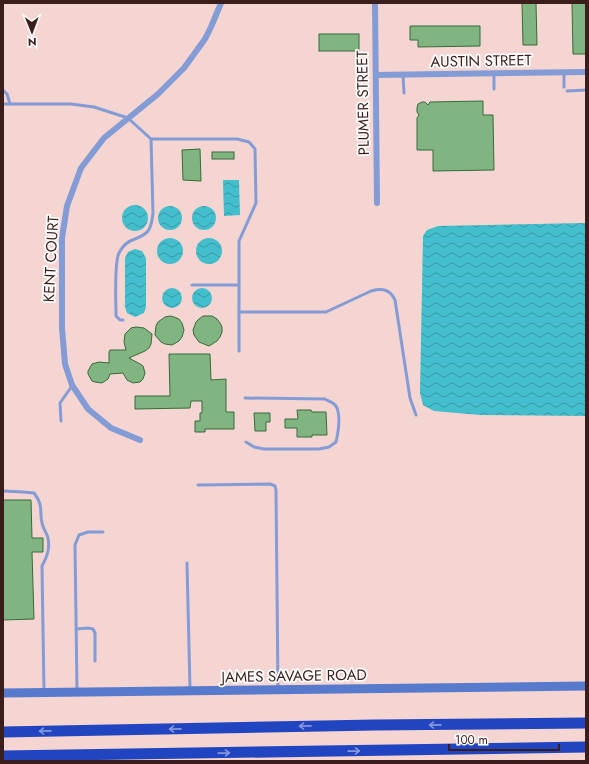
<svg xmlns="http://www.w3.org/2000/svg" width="589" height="764" viewBox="0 0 589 764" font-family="Jost,sans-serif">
  <defs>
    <pattern id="water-waves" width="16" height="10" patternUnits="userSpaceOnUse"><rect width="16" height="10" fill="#43becc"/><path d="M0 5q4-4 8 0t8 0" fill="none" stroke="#399aa5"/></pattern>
  </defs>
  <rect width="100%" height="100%" fill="#f5d5d1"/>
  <g fill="url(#water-waves)">
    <polygon points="223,180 239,180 240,215 224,216"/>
    <circle cx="135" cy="218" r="13"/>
    <circle cx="170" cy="218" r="12"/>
    <circle cx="204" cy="218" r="12"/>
    <polygon points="586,223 586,416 480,415 434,411 423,405 420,393 423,236 427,230 438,226"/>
    <circle cx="209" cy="251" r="13"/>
    <circle cx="170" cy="251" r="13"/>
    <polygon points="135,249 142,251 146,258 146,307 144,313 135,317 127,313 125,307 125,258 128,252"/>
    <circle cx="172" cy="298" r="10"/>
    <circle cx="202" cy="298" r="10"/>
  </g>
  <g fill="#80b582" stroke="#376a3b">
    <polygon points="522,3 536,3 537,45 523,45"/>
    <polygon points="572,3 586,3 586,54 573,54"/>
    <polygon points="410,26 480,26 480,46 418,47 418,40 410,40"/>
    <rect x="319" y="34" width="40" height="17"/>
    <polygon points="483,101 483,115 493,115 494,170 433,171 433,150 417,150 417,118 419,115 417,112 417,108 418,104 422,102 425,102 428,105 430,102"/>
    <polygon points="200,149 201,181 183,180 182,150"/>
    <rect x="212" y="152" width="22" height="7"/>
    <polygon points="170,316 174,317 179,319 182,323 184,330 182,337 179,341 172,345 165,344 161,342 155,335 156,326 158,322 165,317"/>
    <polygon points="203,316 212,316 217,319 220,323 222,327 222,332 220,337 217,341 209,346 199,342 194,335 193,330 196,322 199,319"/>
    <polygon points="136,327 144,328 152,334 151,344 149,348 145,351 129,358 140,364 143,366 145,373 143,379 140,382 133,383 127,380 123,373 110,374 108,379 102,383 95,382 92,381 88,374 88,371 92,364 99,362 109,363 109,352 110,350 126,350 124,342 125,334 131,328"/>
    <polygon points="169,354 210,354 211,380 226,379 226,412 234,412 234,429 205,429 205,432 195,432 195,421 200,421 200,413 202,413 202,401 191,401 190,408 135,409 135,396 170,396"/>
    <polygon points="297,410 311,410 312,412 326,412 327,435 312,435 312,437 297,437 297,428 285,428 285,419 298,419"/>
    <polygon points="254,413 270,413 270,422 266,422 266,431 255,431"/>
    <polygon points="3,500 31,500 32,538 43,538 43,552 32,552 34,619 3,620"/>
  </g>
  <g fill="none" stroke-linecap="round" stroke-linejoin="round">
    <g stroke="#839cd5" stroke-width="3">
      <polyline points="564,73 564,87"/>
      <polyline points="494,74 494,89"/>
      <polyline points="403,75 404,93"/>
      <polyline points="3,90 7,94 10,104"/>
      <polyline points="567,91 586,90"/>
      <polyline points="3,104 71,104 94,107 128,118 151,139 237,139 249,142 255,149 256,203 239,241 239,351"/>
      <polyline points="192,285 239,285"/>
      <path d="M239,312h87l45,-21c11,-3 19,-2 24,9l15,98 6,17"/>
      <path d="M123,320h-3l-4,-4c0,-13 -2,-54 3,-63 3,-6 9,-12 16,-14 5,-2 10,-4 13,-8 4,-5 4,-12 5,-18l-2,-74"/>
      <path d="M245,398l80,1c3,2 7,3 9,5 8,7 4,29 2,38l-7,5 -10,2h-55l-10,-2 -8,-5"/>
      <polyline points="61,421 60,403 72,386"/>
      <polyline points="198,485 270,484 275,486 276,490 278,688"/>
      <path d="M3,491l20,1 11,1c10,13 5,17 8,30 1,6 5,10 6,15 2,11 -1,19 -6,28l2,126"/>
      <polyline points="187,563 190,689"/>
      <polyline points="76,629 88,628 93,629 95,633 95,661"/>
      <polyline points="77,690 75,545 79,535 88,532 103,532"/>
    </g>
    <g stroke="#839cd5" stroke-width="6">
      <polyline points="375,3 377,203"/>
      <polyline points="376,75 586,72"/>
      <polyline points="140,440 111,428 88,409 72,385 65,364 62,328 62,238 67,206 81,168 104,138 158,94 184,68 205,39 211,27 221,3"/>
    </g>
    <polyline stroke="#587acd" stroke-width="9" points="3,693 586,686"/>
    <g stroke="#2145c0" stroke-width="11">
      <polyline points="3,732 375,725 586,723"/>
      <polyline points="3,756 586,747"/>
    </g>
  </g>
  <defs><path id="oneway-shaft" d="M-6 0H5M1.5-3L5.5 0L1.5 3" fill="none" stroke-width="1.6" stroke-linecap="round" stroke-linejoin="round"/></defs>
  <g stroke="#8498dc">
    <use href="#oneway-shaft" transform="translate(435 725) rotate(179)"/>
    <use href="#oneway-shaft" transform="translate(305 726) rotate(179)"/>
    <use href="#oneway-shaft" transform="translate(175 729) rotate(179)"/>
    <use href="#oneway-shaft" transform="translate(45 731) rotate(179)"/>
    <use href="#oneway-shaft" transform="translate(354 751) rotate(-1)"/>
    <use href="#oneway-shaft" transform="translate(224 753) rotate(-1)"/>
  </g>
  <g text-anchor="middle" stroke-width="3.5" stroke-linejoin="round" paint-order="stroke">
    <g font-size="15" fill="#3b1e1b" stroke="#fefefe">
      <text transform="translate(481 61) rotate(-1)" y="5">AUSTIN STREET</text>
      <text transform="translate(363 103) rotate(-91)" y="5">PLUMER STREET</text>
      <text transform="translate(51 259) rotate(-87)" y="5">KENT COURT</text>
      <text transform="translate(294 676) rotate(-1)" y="5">JAMES SAVAGE ROAD</text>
    </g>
  </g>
  <rect width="589" height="764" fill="none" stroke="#3b1e1b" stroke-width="8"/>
  <g transform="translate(32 32) rotate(179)" stroke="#fefefe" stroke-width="3" paint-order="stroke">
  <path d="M0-3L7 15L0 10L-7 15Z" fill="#3b1e1b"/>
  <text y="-6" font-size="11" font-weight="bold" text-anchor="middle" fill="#3b1e1b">N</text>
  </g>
  <path d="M449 744v6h110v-6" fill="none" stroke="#3b1e1b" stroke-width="2"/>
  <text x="455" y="744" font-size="12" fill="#3b1e1b" stroke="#fefefe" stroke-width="3" paint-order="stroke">100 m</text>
</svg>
